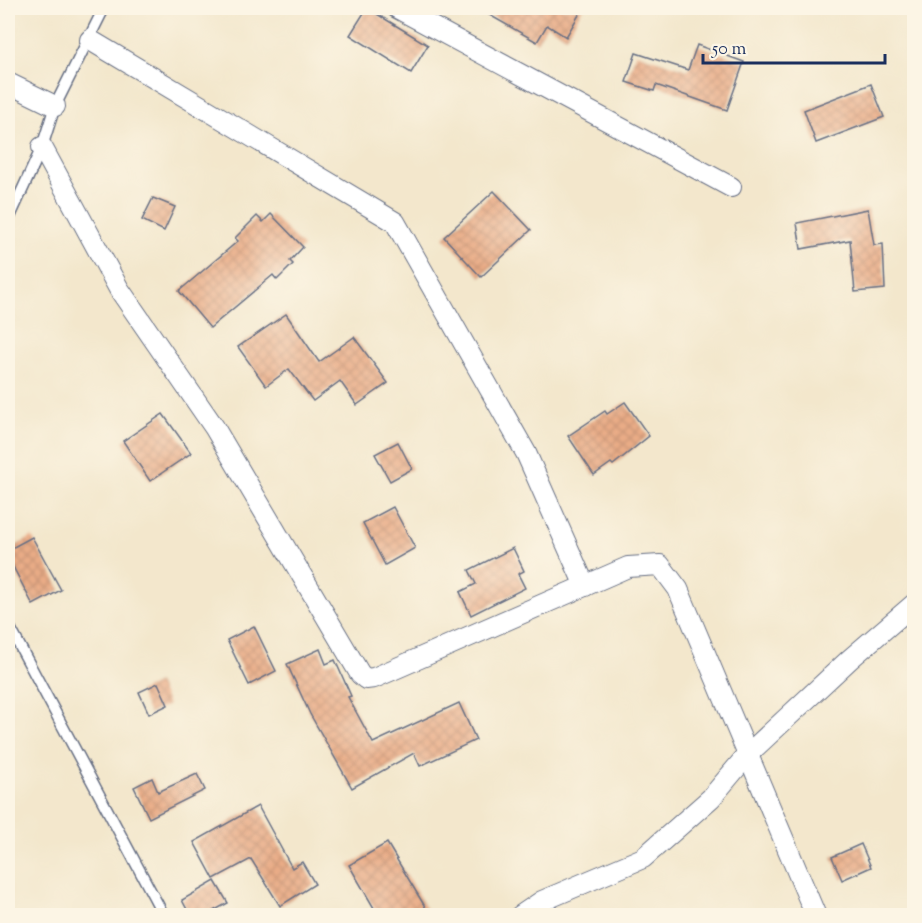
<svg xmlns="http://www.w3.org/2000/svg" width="922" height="923" viewBox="0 0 922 923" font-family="'Sorts Mill Goudy',serif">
  <defs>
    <pattern id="building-cross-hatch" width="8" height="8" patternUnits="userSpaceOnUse" patternTransform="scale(1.5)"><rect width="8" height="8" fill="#e9ac86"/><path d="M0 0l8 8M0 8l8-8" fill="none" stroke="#c79476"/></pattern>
  </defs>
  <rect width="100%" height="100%" fill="#fcf5e5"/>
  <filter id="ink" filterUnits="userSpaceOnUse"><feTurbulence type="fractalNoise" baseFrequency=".0167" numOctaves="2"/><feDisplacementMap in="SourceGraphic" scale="12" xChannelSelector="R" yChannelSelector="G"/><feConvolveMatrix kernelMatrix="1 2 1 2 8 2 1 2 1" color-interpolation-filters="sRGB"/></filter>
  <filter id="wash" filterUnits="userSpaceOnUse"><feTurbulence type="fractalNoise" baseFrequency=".008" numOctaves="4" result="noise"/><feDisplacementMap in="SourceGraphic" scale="24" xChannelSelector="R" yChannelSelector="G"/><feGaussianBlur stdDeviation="1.35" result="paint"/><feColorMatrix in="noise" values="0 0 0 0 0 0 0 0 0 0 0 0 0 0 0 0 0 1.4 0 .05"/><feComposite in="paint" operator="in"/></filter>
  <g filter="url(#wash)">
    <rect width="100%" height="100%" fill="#f3e7cc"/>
    <g id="blocks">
      <g fill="url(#building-cross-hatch)">
        <polygon points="367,8 428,45 411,73 350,35"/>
        <polygon points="477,8 583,8 566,37 547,25 537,42"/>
        <polygon points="697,45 744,62 727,110 656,85 654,91 626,82 636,53 688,70"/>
        <polygon points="871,84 884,117 816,143 804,110"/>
        <polygon points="494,191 531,230 481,277 444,237"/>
        <polygon points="153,198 175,207 164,231 142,220"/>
        <polygon points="868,209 874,245 883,244 885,289 855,292 850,240 801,249 797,223"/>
        <polygon points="271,214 303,247 290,261 293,264 277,280 273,275 210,328 179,291 238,241 235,238 257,216 263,222"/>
        <polygon points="286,314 319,362 354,337 388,383 357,405 340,381 313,401 289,369 266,386 238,347"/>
        <polygon points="625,402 649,436 613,465 611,463 594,475 568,436 605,411 607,414"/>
        <polygon points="163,414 191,453 150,481 123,441"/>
        <polygon points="398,442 412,469 390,481 375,454"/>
        <polygon points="393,507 415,548 385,565 363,523"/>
        <polygon points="32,537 61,590 33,605 8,557 8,550"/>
        <polygon points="513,548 524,571 518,574 525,588 471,615 460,592 476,584 469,570"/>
        <polygon points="254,626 276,671 249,685 227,640"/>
        <polygon points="320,649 326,664 335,660 351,696 348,697 373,743 459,703 476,740 420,766 414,753 352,788 310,714 287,664"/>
        <polygon points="158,683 168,705 149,714 139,692"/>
        <polygon points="197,774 205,790 149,818 134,787 152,778 158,792"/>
        <polygon points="258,806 292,868 302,862 315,884 280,906 251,859 214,879 194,842"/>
        <polygon points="387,843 430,915 378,915 349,865"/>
        <polygon points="861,844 871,867 842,880 832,857"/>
        <polygon points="215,881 228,903 206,915 190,915 182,900"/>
      </g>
    </g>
  </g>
  <g filter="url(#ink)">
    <use href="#blocks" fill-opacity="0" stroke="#676f84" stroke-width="1.5"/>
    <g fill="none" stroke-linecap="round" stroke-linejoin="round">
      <g stroke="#676f84" stroke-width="13">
        <g id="lane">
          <polyline points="8,221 42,147 55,106 104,8"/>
          <polyline points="8,624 164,916"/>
        </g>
      </g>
      <g stroke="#676f84" stroke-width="22">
        <g id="street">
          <polyline points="397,8 731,187"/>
          <polyline points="90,40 395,222 526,453 585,586"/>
          <polyline points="8,83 55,106"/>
          <polyline points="42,147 119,289 214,427 360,674 366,679 374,678 628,567 660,565 678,589 816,916"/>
          <polyline points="520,916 542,901 643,858 711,798 748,754 850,659 914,604"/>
        </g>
      </g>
      <use href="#lane" stroke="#fff" stroke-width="10"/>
      <use href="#street" stroke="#fff" stroke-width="20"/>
    </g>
  </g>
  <rect width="922" height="923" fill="none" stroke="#fcf5e5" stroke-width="30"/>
  <path d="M703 54v9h182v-9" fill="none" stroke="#1b2f5e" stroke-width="3"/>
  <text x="712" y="54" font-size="18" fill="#1b2f5e" stroke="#fcf5e5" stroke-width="4.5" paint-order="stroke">50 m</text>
</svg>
